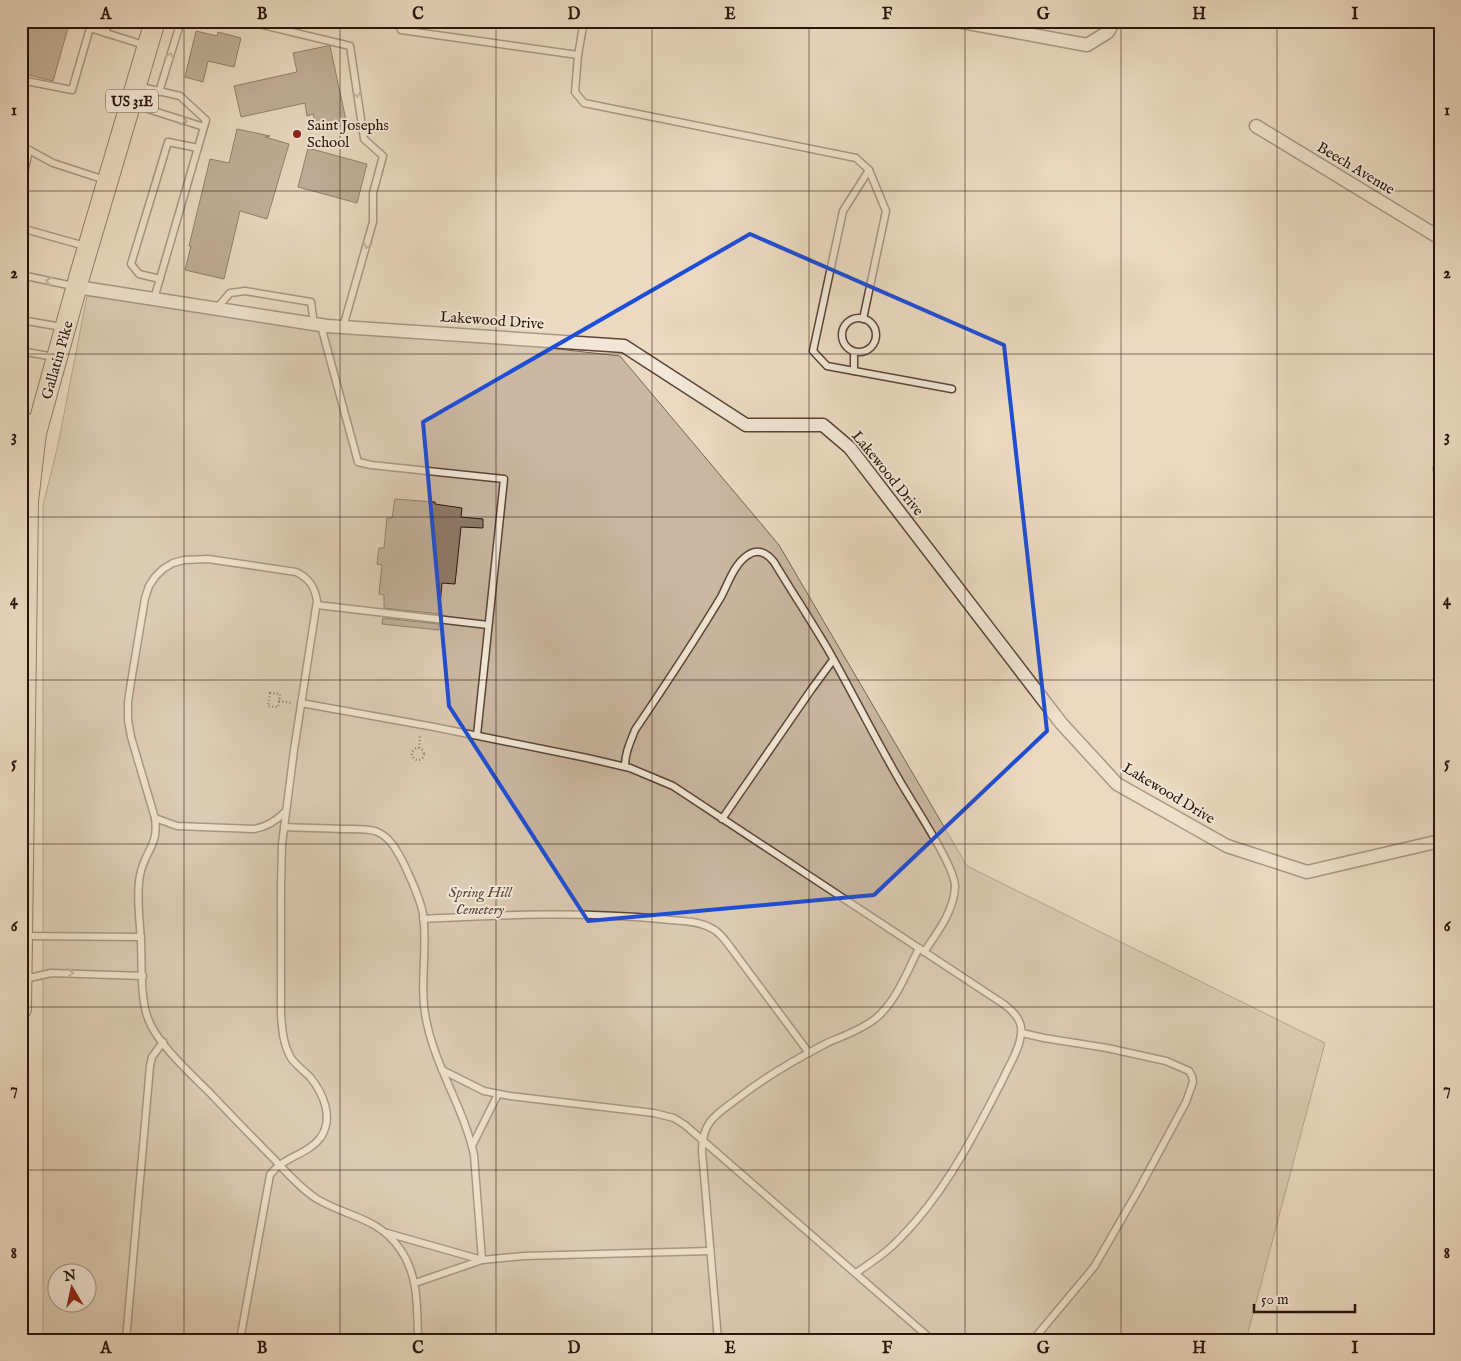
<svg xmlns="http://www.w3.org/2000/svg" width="1461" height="1361" viewBox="0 0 1461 1361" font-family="'IM FELL English',serif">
  <rect width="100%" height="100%" fill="#ebdac1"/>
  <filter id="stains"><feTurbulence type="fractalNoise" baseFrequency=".004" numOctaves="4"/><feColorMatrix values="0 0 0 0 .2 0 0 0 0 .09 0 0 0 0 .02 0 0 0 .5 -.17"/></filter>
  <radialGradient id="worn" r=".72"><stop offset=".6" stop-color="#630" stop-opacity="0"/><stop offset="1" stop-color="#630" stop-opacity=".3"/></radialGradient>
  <path fill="#cab8a2" stroke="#7a6656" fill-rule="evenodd" d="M87,296l533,60 159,189 188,321 358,177 -79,297h-1203v-835l15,-60zM58,1274h30v30h-30z"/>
  <g fill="#8e7a69" stroke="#2a1309">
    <polygon points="21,21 70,21 53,81 21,73"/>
    <polygon points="196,31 217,36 218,32 241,38 234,67 208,61 203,82 185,77"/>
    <polygon points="327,46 330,46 346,120 313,127 315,121 313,114 307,116 305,103 241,117 234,86 297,72 293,53"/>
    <polygon points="237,129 270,136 265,137 289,144 267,219 240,211 224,279 185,270 191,246 189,246 210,159 229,163"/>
    <polygon points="308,148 367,164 357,203 298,187"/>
    <polygon points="395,499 435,502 435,504 462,508 461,517 483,519 483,528 461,527 455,584 442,583 440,606 441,606 440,614 384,608 384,595 379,594 382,565 377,564 379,548 384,548 387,518 392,518"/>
    <polygon points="383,618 439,624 439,630 382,624"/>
  </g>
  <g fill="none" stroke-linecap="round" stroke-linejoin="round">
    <g stroke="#5a4537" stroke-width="9">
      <g id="lane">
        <polyline points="246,21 350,46 364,139 383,156 373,193 373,222 343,327"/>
        <polyline points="398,21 401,30 578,55 584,21"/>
        <polyline points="105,33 109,21"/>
        <polyline points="578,55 575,92 584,103 856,158 869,170 843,211 813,351 827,366 952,389"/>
        <polyline points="21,80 72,90 90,28 144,45"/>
        <polyline points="137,86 180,96 206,120 154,299"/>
        <polyline points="159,92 181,21"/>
        <polyline points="132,104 204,127"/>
        <polyline points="21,148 29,150 21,186"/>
        <polyline points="29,150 53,163 105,180"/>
        <polyline points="21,228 85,246"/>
        <polyline points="21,275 73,286"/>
        <polyline points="160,279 139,274 131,264 168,142 198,148"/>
        <polyline points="216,309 230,293 245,291 311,302 314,324"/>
        <circle cx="859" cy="335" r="17"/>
        <polyline points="863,319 886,211 869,170"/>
        <polyline points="21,320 62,327"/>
        <polyline points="321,326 358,462 371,465 504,479 477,735"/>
        <polyline points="21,351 54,357"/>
        <polyline points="854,371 854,352"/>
        <polyline points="21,416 36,419"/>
        <polyline points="317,605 488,625"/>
        <path d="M301,703l133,24 153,31 43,10 43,18 332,219c9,7 18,16 16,28 -1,16 -12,32 -18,46 -25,49 -51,100 -87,142 -8,9 -17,19 -26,27 -11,10 -23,17 -34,25"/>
        <path d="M625,766c0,-13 5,-23 10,-36 29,-43 59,-88 86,-133 7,-13 13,-33 27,-42 10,-7 19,-2 26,7 18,30 38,60 56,91 23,41 44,83 67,123 12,22 59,91 58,111 -1,24 -18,46 -31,65"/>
        <path d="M155,818l22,8 77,3c13,-2 22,-8 31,-17"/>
        <polyline points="722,819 811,690 833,660"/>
        <path d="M284,827c19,1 38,1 57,2 11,0 23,-1 34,2 15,5 22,20 29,33 7,16 16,33 19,50 5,35 -4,71 3,105 9,48 38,89 48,136l8,105 -95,-27"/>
        <path d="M423,919c79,-4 159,-8 237,0 16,2 35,1 49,8 10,4 16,13 22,21l78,105"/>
        <polyline points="25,936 141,937"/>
        <polyline points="25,979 51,973 143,976"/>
        <polyline points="1022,1033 1044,1038 1107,1048 1166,1061 1189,1071 1192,1076 1193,1082 1186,1102 1139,1189 1094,1267 1033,1340"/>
        <polyline points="442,1070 484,1091 510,1096 654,1113 674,1118 685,1125 932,1340"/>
        <polyline points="472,1146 498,1094"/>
        <polyline points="415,1283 482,1260 524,1256 710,1251"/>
        <polyline points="126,1340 150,1066 152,1057 163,1042"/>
        <path d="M240,1340l30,-165c12,-18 38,-20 51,-38 13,-20 2,-44 -11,-60 -6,-6 -14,-12 -19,-19 -8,-14 -9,-29 -10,-44v-128l1,-42 12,-94 23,-149c-2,-14 -8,-23 -21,-29l-88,-13 -24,1 -11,3 -10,6 -8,8 -6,9 -4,12 -14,84 -3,20v18l3,17 24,81c4,28 -10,32 -15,57 -4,21 0,46 1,67 1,23 -1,59 8,79 9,23 43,54 61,72 19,20 38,40 58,60 15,15 30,34 49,46 30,18 61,18 83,50 19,27 17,59 18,91"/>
        <path d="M718,1340l-16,-189c0,-10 2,-21 8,-29 6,-8 15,-14 23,-20 29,-23 61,-42 94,-59 16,-7 34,-13 48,-24 21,-17 32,-47 44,-71"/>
      </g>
    </g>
    <g stroke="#5a4537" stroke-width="15">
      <g id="street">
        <polyline points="957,21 1087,45 1108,32 1114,21"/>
        <polyline points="1256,126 1440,238"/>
        <polyline points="77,287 327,326 624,346 746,425 823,425 850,448 1061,723 1117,784 1227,846 1307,872 1440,841"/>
        <polyline points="1440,467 1440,471"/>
      </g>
    </g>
    <g stroke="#2a1309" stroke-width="22">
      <polyline id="primary" points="21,1009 28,501 36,433 81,271 155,21"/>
    </g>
    <g stroke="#2a1309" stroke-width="2.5" stroke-dasharray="1 2.5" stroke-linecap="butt">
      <polygon points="270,693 280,694 278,707 268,706"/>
      <polyline points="279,701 292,703"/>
      <circle cx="418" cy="754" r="6"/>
      <polyline points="419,748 420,734"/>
    </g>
    <use href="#lane" stroke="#f2e7d7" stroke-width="6"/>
    <use href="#street" stroke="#f2e7d7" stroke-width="12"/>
    <use href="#primary" stroke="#ebdac1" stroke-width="20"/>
  </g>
  <defs><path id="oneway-chevron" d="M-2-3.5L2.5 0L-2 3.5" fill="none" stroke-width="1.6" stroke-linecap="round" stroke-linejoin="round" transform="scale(1.25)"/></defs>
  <g stroke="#98887a">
    <use href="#oneway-chevron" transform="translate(170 56) rotate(-73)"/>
    <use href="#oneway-chevron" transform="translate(357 94) rotate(81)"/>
    <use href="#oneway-chevron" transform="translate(184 121) rotate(17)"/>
    <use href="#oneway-chevron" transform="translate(367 245) rotate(106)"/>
    <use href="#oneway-chevron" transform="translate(49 281) rotate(-169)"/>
    <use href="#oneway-chevron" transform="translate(70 973) rotate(2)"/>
  </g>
  <path d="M0 0H1461V1361H0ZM750,234l254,111 43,386 -173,164 -286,26 -139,-215 -26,-284z" fill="#ebdac1" fill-opacity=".55" fill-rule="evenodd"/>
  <path fill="none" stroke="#1d4ed8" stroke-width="4" stroke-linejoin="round" d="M750,234l254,111 43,386 -173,164 -286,26 -139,-215 -26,-284z"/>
  <path fill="none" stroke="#2a1309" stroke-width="1" stroke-opacity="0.55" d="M184,21v1319M340,21v1319M496,21v1319M652,21v1319M809,21v1319M965,21v1319M1121,21v1319M1277,21v1319M21,191h1419M21,354h1419M21,517h1419M21,680h1419M21,844h1419M21,1007h1419M21,1170h1419"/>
  <circle fill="#8f2418" stroke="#f2e7d7" stroke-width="2" cx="297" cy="134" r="5"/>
  <g text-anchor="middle" stroke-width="4" stroke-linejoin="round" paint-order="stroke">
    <rect fill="#f2e7d7" stroke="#665347" stroke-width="1" x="106" y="89.5" width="52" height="23" rx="4"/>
    <g font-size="14" font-weight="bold" fill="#2a1309">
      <text x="132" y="106">US 31E</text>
    </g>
    <g font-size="15" fill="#2a1309" stroke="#f2e7d7" text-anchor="start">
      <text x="307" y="130">Saint Josephs<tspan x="307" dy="17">School</tspan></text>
    </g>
    <g font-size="15" fill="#2a1309" stroke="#f2e7d7">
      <text transform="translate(1356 168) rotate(31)" y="5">Beech Avenue</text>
      <text transform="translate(492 320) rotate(4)" y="5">Lakewood Drive</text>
      <text transform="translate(57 360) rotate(-74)" y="5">Gallatin Pike</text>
      <text transform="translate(888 473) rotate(51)" y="5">Lakewood Drive</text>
      <text transform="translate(1169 793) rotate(31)" y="5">Lakewood Drive</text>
    </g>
    <g font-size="15" font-style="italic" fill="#5a4537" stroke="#f2e7d7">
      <text x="480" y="897">Spring Hill<tspan x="480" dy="17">Cemetery</tspan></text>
    </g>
  </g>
  <rect width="1461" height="1361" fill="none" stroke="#ebdac1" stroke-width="55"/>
  <g transform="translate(72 1288) rotate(351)"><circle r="24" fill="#f2e7d7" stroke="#a29285"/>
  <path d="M0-4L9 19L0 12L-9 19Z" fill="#8f2418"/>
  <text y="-8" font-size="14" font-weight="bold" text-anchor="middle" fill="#2a1309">N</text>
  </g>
  <path d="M1254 1304v8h101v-8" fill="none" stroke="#2a1309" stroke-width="2.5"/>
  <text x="1261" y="1304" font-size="15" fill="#2a1309" stroke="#f2e7d7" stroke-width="4" paint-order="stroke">50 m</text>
  <rect x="28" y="28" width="1406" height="1306" fill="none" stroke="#2a1309" stroke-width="2"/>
  <g font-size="16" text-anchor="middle" font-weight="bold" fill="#2a1309">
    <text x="106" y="19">A</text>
    <text x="262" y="19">B</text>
    <text x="418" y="19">C</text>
    <text x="574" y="19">D</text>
    <text x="730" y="19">E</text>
    <text x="887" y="19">F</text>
    <text x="1043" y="19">G</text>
    <text x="1199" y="19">H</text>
    <text x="1355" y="19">I</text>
    <text x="14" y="115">1</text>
    <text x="1447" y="115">1</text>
    <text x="14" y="278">2</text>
    <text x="1447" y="278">2</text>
    <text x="14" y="441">3</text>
    <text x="1447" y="441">3</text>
    <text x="14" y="605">4</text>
    <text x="1447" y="605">4</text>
    <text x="14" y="768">5</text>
    <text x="1447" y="768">5</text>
    <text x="14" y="931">6</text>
    <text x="1447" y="931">6</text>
    <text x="14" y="1094">7</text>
    <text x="1447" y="1094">7</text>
    <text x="14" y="1258">8</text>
    <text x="1447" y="1258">8</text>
    <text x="106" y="1353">A</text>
    <text x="262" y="1353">B</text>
    <text x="418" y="1353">C</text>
    <text x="574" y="1353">D</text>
    <text x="730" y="1353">E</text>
    <text x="887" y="1353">F</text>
    <text x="1043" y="1353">G</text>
    <text x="1199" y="1353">H</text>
    <text x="1355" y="1353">I</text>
  </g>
  <rect width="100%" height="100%" filter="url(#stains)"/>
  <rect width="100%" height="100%" fill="url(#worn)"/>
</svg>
